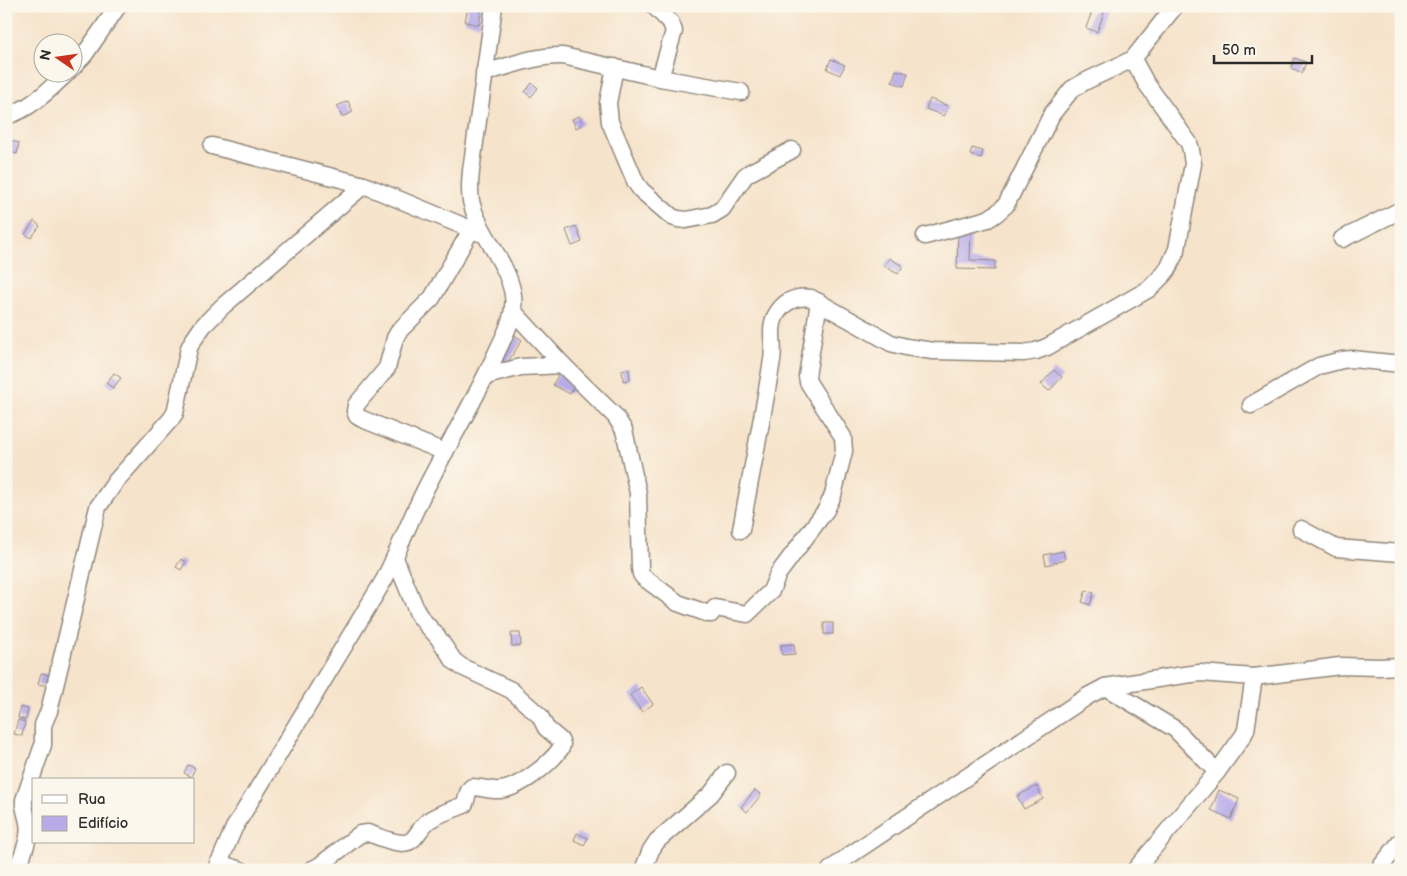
<svg xmlns="http://www.w3.org/2000/svg" width="1407" height="876" viewBox="0 0 1407 876" font-family="'Balsamiq Sans',sans-serif">
  <rect width="100%" height="100%" fill="#fbf7ec"/>
  <filter id="ink" filterUnits="userSpaceOnUse"><feTurbulence type="fractalNoise" baseFrequency=".02" numOctaves="2"/><feDisplacementMap in="SourceGraphic" scale="10" xChannelSelector="R" yChannelSelector="G"/><feConvolveMatrix kernelMatrix="1 2 1 2 8 2 1 2 1" color-interpolation-filters="sRGB"/></filter>
  <filter id="wash" filterUnits="userSpaceOnUse"><feTurbulence type="fractalNoise" baseFrequency=".0096" numOctaves="4" result="noise"/><feDisplacementMap in="SourceGraphic" scale="20" xChannelSelector="R" yChannelSelector="G"/><feGaussianBlur stdDeviation="1.12" result="paint"/><feColorMatrix in="noise" values="0 0 0 0 0 0 0 0 0 0 0 0 0 0 0 0 0 1.4 0 .05"/><feComposite in="paint" operator="in"/></filter>
  <g filter="url(#wash)">
    <rect width="100%" height="100%" fill="#f6e3cb"/>
    <g id="blocks">
      <g fill="#b8ace8">
        <polygon points="468,6 482,6 479,25 465,22"/>
        <polygon points="1094,6 1105,10 1097,32 1086,28"/>
        <polygon points="1294,58 1306,62 1302,73 1291,68"/>
        <polygon points="831,59 845,65 840,75 827,69"/>
        <polygon points="896,70 908,73 904,86 892,82"/>
        <polygon points="532,83 538,88 531,97 525,92"/>
        <polygon points="930,99 948,106 944,116 926,109"/>
        <polygon points="348,101 353,112 342,117 337,106"/>
        <polygon points="579,116 583,124 576,128 572,119"/>
        <polygon points="6,139 19,143 17,154 6,151"/>
        <polygon points="972,148 983,151 981,158 970,155"/>
        <polygon points="34,221 40,226 31,238 25,234"/>
        <polygon points="576,226 582,242 572,246 566,230"/>
        <polygon points="958,229 971,230 970,260 995,261 995,270 957,269"/>
        <polygon points="889,258 903,266 898,274 884,266"/>
        <polygon points="513,334 522,340 506,365 497,359"/>
        <polygon points="561,369 578,378 570,394 553,385"/>
        <polygon points="629,369 630,380 623,381 622,370"/>
        <polygon points="1054,370 1062,377 1049,391 1041,384"/>
        <polygon points="114,373 121,378 113,388 106,383"/>
        <polygon points="1063,551 1065,560 1046,565 1044,555"/>
        <polygon points="181,559 186,562 181,570 176,567"/>
        <polygon points="1086,590 1094,593 1090,605 1082,602"/>
        <rect x="824" y="623" width="9" height="11"/>
        <polygon points="511,633 520,633 521,646 512,646"/>
        <polygon points="794,644 795,654 782,655 781,645"/>
        <polygon points="41,673 50,675 48,686 38,684"/>
        <polygon points="641,687 653,704 642,712 630,695"/>
        <polygon points="20,707 28,709 26,720 18,718"/>
        <polygon points="18,720 25,722 22,736 14,734"/>
        <polygon points="188,765 195,768 191,777 184,773"/>
        <polygon points="1037,786 1043,799 1024,809 1017,796"/>
        <polygon points="755,790 761,795 747,812 741,807"/>
        <polygon points="1219,790 1239,799 1231,819 1211,810"/>
        <polygon points="577,833 588,838 584,845 574,840"/>
      </g>
    </g>
  </g>
  <g filter="url(#ink)">
    <use href="#blocks" fill-opacity="0" stroke="#90877b" stroke-width="1"/>
    <g fill="none" stroke-linecap="round" stroke-linejoin="round">
      <g stroke="#90877b" stroke-width="19">
        <g id="minor">
          <polyline points="654,6 671,23 674,31 660,78"/>
          <polyline points="615,67 608,103 610,122 636,183 641,190 672,217 678,219 686,220 712,215 722,209 745,176 749,173 792,150"/>
          <polyline points="72,68 85,54 118,6"/>
          <path d="M484,73c26,-7 52,-18 79,-17l97,22 81,14"/>
          <path d="M6,116c25,-7 44,-27 62,-44"/>
          <polyline points="212,146 364,185 480,233"/>
          <polyline points="925,236 988,219 997,213 1006,205 1052,114 1072,89 1086,81 1133,59 1175,6"/>
          <polyline points="1342,239 1401,210"/>
          <polyline points="513,311 563,365 615,416 624,430 638,493 640,568 641,574 643,577 678,603 709,614 711,614 715,608 747,614 771,591 778,574 826,510 833,495 844,451 843,437 808,382 807,376 819,302"/>
          <polyline points="486,376 521,367 563,365"/>
          <polyline points="1251,405 1319,366 1342,360 1352,359 1401,364"/>
          <polyline points="445,452 362,419 357,416 355,411 356,405 387,368 395,338 399,331 432,298 471,230"/>
          <polyline points="1301,529 1336,548 1401,553"/>
          <path d="M741,530c10,-57 22,-113 31,-170 3,-15 -4,-31 4,-45 8,-14 20,-19 35,-17l80,45 15,4 27,4 91,2 12,-2 11,-4 102,-58 15,-15 5,-7 8,-18 16,-85 -2,-14 -2,-7 -43,-60 -13,-24"/>
          <polyline points="1105,687 1175,729 1217,772"/>
          <polyline points="218,863 241,870"/>
          <path d="M15,870c7,-10 16,-35 13,-47 -1,-8 -5,-15 -4,-23l19,-55v-20l6,-14 49,-204 18,-26 55,-62 4,-6 14,-65 3,-6 11,-16 20,-20 141,-121"/>
          <path d="M216,870l18,-42 150,-248c14,-28 25,-58 39,-86 23,-47 51,-91 72,-138 9,-20 21,-39 18,-61 -5,-33 -35,-62 -42,-94 -2,-10 -1,-20 0,-30l23,-165"/>
          <path d="M311,870l8,-4 41,-32 8,-1c12,4 36,16 45,6 5,-5 9,-13 15,-18 9,-7 24,-11 36,-16 4,-6 2,-14 8,-18 9,0 19,4 28,3 20,-2 50,-26 61,-42l1,-4 -2,-4 -14,-12 -6,-12 -29,-26 -49,-23 -8,-6 -17,-25 -11,-12 -8,-10 -23,-56"/>
          <polyline points="643,870 651,850 657,841 711,794 727,773"/>
          <polyline points="830,870 850,855 1088,696 1105,687 1184,675 1200,673 1254,677 1340,666 1379,667 1401,666"/>
          <polyline points="1135,870 1217,772 1243,736 1246,730 1254,677"/>
          <polyline points="1378,870 1401,841"/>
        </g>
      </g>
      <use href="#minor" stroke="#fff" stroke-width="16"/>
    </g>
  </g>
  <rect width="1407" height="876" fill="none" stroke="#fbf7ec" stroke-width="25"/>
  <rect x="32" y="778" width="162" height="65" fill="#fbf7ec" stroke="#a8a59f"/>
  <rect x="42" y="795" width="25" height="8" fill="#ffffff" stroke="#a8a59f"/>
  <text x="78" y="804" font-size="15" fill="#2b2b2b">Rua</text>
  <rect x="42" y="816" width="25" height="15" fill="#b8ace8" stroke="#a8a59f"/>
  <text x="78" y="828" font-size="15" fill="#2b2b2b">Edifício</text>
  <g transform="translate(58 58) rotate(283)"><circle r="24" fill="#fbf7ec" stroke="#a8a59f"/>
  <path d="M0-4L9 19L0 12L-9 19Z" fill="#c8321e"/>
  <text y="-8" font-size="14" font-weight="bold" text-anchor="middle" fill="#2b2b2b">N</text>
  </g>
  <path d="M1214 55v8h98v-8" fill="none" stroke="#2b2b2b" stroke-width="2.5"/>
  <text x="1222" y="55" font-size="15" fill="#2b2b2b" stroke="#fbf7ec" stroke-width="4" paint-order="stroke">50 m</text>
</svg>
